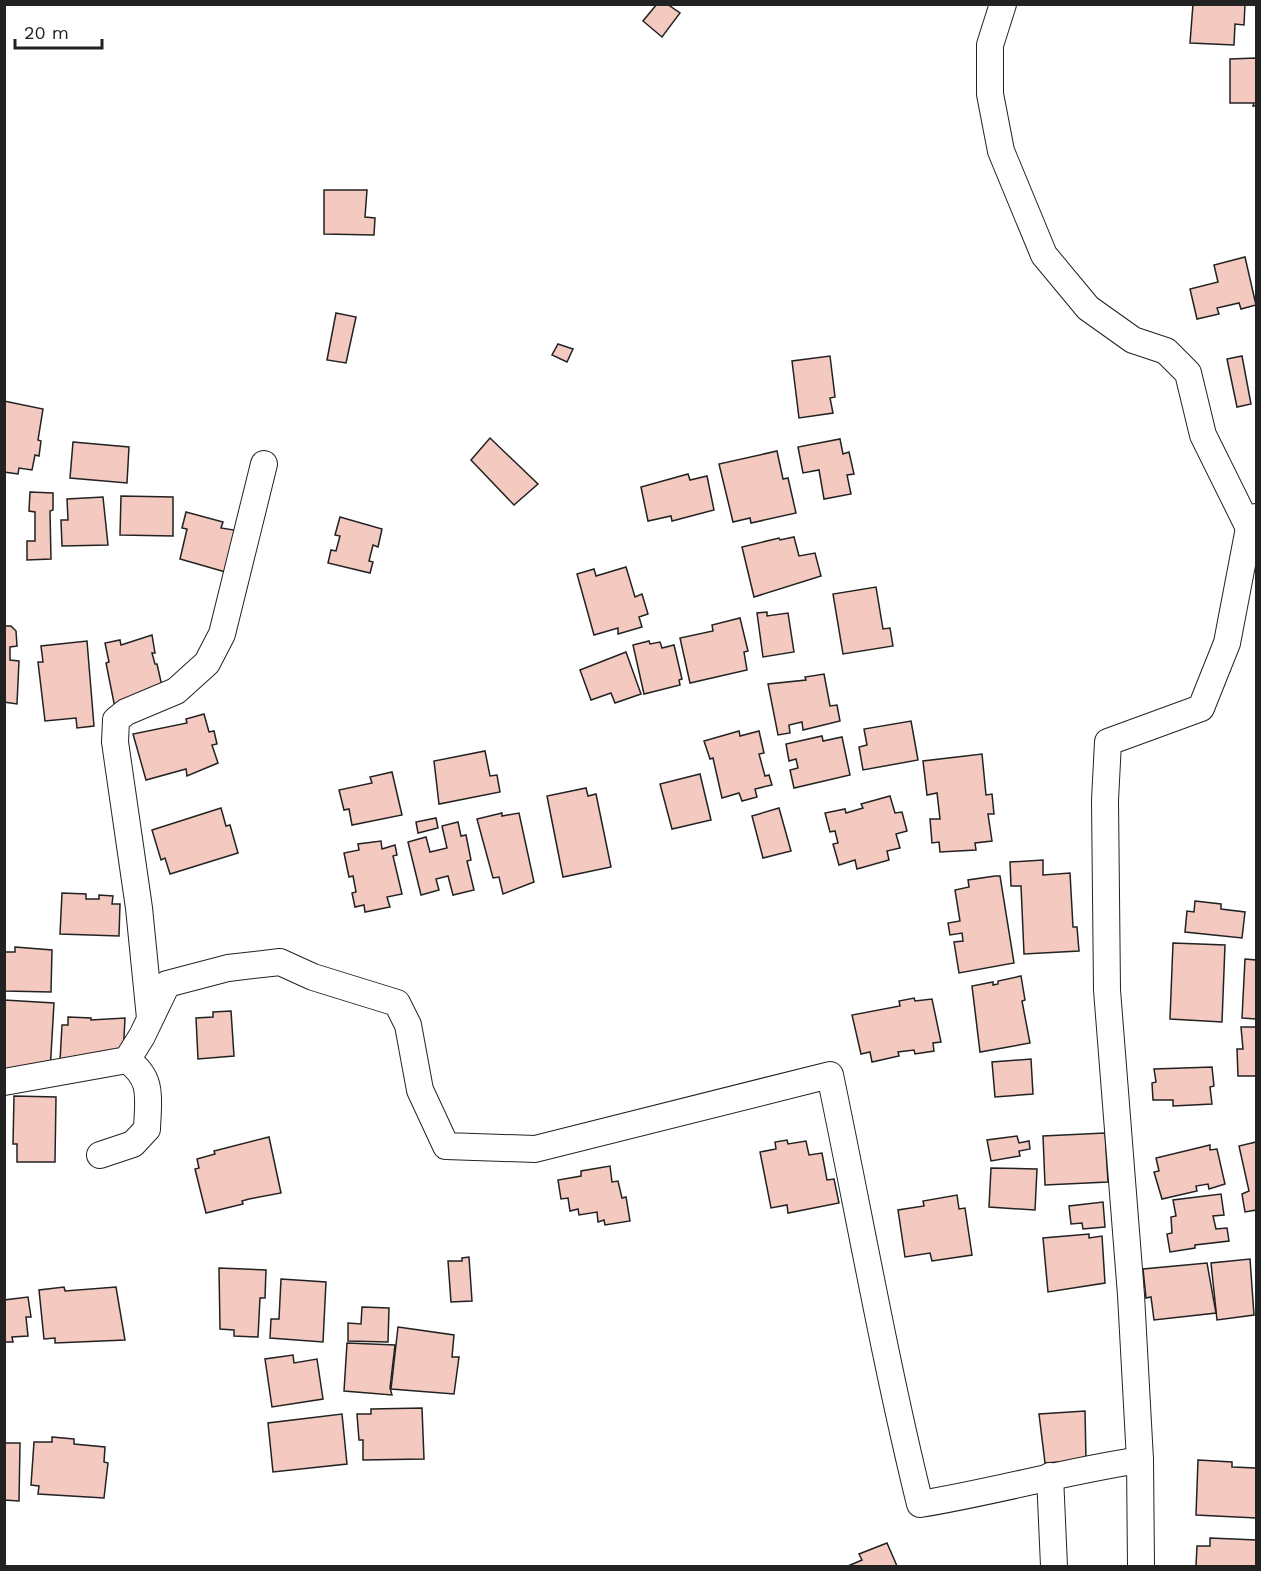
<svg xmlns="http://www.w3.org/2000/svg" width="1261" height="1571" viewBox="0 0 1261 1571" font-family="'Work Sans',sans-serif">
  <rect width="100%" height="100%" fill="#fff"/>
  <g fill="#f3c9c0" stroke="#222" stroke-width="1.5">
    <polygon points="657,4 667,4 680,13 662,37 643,21"/>
    <polygon points="1193,4 1245,4 1244,25 1235,24 1234,45 1190,43"/>
    <polygon points="1256,58 1256,106 1253,106 1254,103 1230,103 1230,59"/>
    <polygon points="324,190 367,190 365,217 375,218 374,235 324,234"/>
    <polygon points="1245,257 1256,305 1241,309 1239,303 1217,308 1219,314 1197,319 1190,289 1218,282 1214,265"/>
    <polygon points="336,313 356,317 346,363 327,360"/>
    <polygon points="558,344 573,349 567,362 552,355"/>
    <polygon points="830,356 835,397 830,398 833,413 799,418 792,361"/>
    <polygon points="1242,356 1251,404 1237,407 1227,359"/>
    <polygon points="4,401 43,409 38,440 41,441 39,456 35,455 32,470 19,468 18,474 4,472"/>
    <polygon points="490,438 538,484 514,505 471,460"/>
    <polygon points="840,439 843,454 849,452 854,474 847,475 851,494 824,499 819,470 803,473 798,447"/>
    <polygon points="73,442 129,447 127,483 70,478"/>
    <polygon points="777,451 783,479 788,478 796,513 751,523 750,518 733,522 719,464"/>
    <polygon points="688,474 690,480 707,476 714,510 672,521 671,516 648,521 641,487"/>
    <polygon points="30,492 53,493 53,510 50,511 51,559 27,560 27,541 35,541 35,512 29,511"/>
    <polygon points="121,496 173,497 173,536 120,535"/>
    <polygon points="103,497 108,545 62,546 61,520 68,520 67,499"/>
    <polygon points="186,512 223,522 221,528 240,531 229,573 180,559 187,529 182,528"/>
    <polygon points="340,517 382,529 378,547 373,545 369,561 373,562 370,573 328,563 331,550 336,551 340,536 335,535"/>
    <polygon points="794,537 799,556 815,553 821,576 754,597 742,547 779,538 780,540"/>
    <polygon points="626,567 635,597 642,594 648,614 639,617 642,627 618,634 618,628 594,635 577,574 594,569 596,576"/>
    <polygon points="876,587 883,629 890,628 893,646 843,654 833,594"/>
    <polygon points="767,612 767,616 788,613 794,652 763,657 757,613"/>
    <polygon points="740,618 748,651 744,652 747,670 690,683 680,638 713,631 712,625"/>
    <polygon points="4,626 11,626 16,631 17,646 10,647 10,660 19,661 17,704 4,702"/>
    <polygon points="152,635 155,653 152,653 155,664 157,664 164,695 115,708 106,663 109,662 105,643 120,640 121,645"/>
    <polygon points="87,641 94,726 77,728 76,718 45,721 38,662 43,662 41,646"/>
    <polygon points="649,641 650,644 660,642 662,648 674,645 682,679 679,680 680,685 644,694 633,645"/>
    <polygon points="626,652 641,694 615,703 611,693 591,700 580,670"/>
    <polygon points="824,674 830,706 837,705 840,721 803,730 802,722 789,725 790,733 778,735 768,684 806,680 805,677"/>
    <polygon points="204,714 209,732 214,731 217,744 212,745 218,763 187,776 186,769 146,780 133,734 187,723 186,719"/>
    <polygon points="911,721 918,760 863,770 859,747 867,745 864,729"/>
    <polygon points="739,731 740,736 759,731 764,753 759,754 765,776 769,775 772,785 755,789 757,797 742,801 739,793 722,798 713,758 710,759 704,741"/>
    <polygon points="822,736 823,741 842,737 850,775 794,788 790,770 798,768 796,759 789,761 786,744"/>
    <polygon points="485,751 490,776 497,775 500,792 439,804 434,761"/>
    <polygon points="982,754 986,795 992,794 994,814 988,814 992,841 975,843 976,850 940,852 939,842 932,843 930,819 940,819 937,793 927,795 923,761"/>
    <polygon points="392,772 402,815 352,825 349,809 344,810 339,790 372,783 370,777"/>
    <polygon points="700,774 711,820 672,829 660,784"/>
    <polygon points="586,788 588,796 596,794 611,867 563,877 547,796"/>
    <polygon points="890,796 895,813 902,812 907,831 896,834 900,848 887,851 889,860 857,869 855,860 839,865 833,844 838,843 835,831 830,832 825,813 845,809 846,813 863,808 861,804"/>
    <polygon points="221,808 226,826 230,825 238,853 170,874 165,858 161,860 152,830"/>
    <polygon points="779,808 791,851 763,858 752,816"/>
    <polygon points="502,813 502,816 519,813 534,882 503,894 499,877 493,878 477,819"/>
    <polygon points="436,818 438,828 418,833 416,822"/>
    <polygon points="458,822 461,836 466,835 471,860 467,861 474,890 453,895 448,876 436,879 439,890 421,895 408,842 426,837 430,852 447,848 442,826"/>
    <polygon points="381,841 382,849 395,845 397,855 393,856 402,894 387,897 390,907 365,912 364,905 355,907 352,893 356,892 353,876 349,877 344,853 359,850 358,844"/>
    <polygon points="1043,860 1043,875 1070,873 1073,927 1077,927 1079,951 1024,954 1021,886 1011,886 1010,862"/>
    <polygon points="995,876 1000,876 1014,963 959,973 954,942 963,941 962,933 950,935 948,923 960,921 955,890 969,887 968,880"/>
    <polygon points="62,893 86,894 86,899 99,899 99,895 113,896 112,904 120,904 119,936 60,934"/>
    <polygon points="1195,901 1221,904 1221,909 1245,912 1242,938 1185,932 1187,911 1194,912"/>
    <polygon points="1173,943 1225,945 1222,1022 1170,1019"/>
    <polygon points="15,947 52,950 51,992 4,991 4,952 15,952"/>
    <polygon points="1245,959 1256,960 1256,1019 1242,1018"/>
    <polygon points="1021,976 1025,1000 1022,1001 1030,1043 980,1052 972,986 993,982 993,985 998,984 998,981"/>
    <polygon points="914,998 915,1001 932,999 941,1042 933,1043 934,1051 915,1054 914,1050 898,1052 899,1056 872,1062 870,1052 861,1054 852,1015 900,1006 899,1001"/>
    <polygon points="4,1000 54,1003 50,1072 4,1072"/>
    <polygon points="231,1011 234,1056 198,1059 196,1018 213,1017 213,1012"/>
    <polygon points="68,1017 91,1018 91,1020 125,1018 123,1057 75,1056 75,1061 60,1061 62,1025 68,1025"/>
    <polygon points="1241,1027 1256,1027 1256,1076 1238,1076 1237,1049 1243,1049"/>
    <polygon points="1031,1059 1033,1094 995,1097 992,1062"/>
    <polygon points="1212,1067 1214,1086 1210,1087 1212,1104 1173,1106 1173,1100 1153,1100 1152,1083 1156,1082 1154,1069"/>
    <polygon points="14,1096 56,1097 55,1162 17,1162 17,1144 13,1144"/>
    <polygon points="1105,1133 1108,1182 1045,1185 1043,1136"/>
    <polygon points="1017,1136 1019,1143 1029,1141 1030,1149 1019,1151 1020,1156 991,1161 987,1140"/>
    <polygon points="269,1137 281,1193 249,1199 242,1201 243,1204 206,1213 195,1169 199,1168 197,1159 215,1154 214,1151"/>
    <polygon points="787,1140 788,1144 806,1141 809,1155 822,1153 827,1180 834,1179 839,1203 788,1213 787,1205 771,1208 760,1152 776,1149 775,1142"/>
    <polygon points="1256,1142 1256,1210 1245,1212 1242,1194 1249,1191 1239,1146"/>
    <polygon points="1210,1145 1210,1150 1217,1149 1225,1184 1209,1189 1208,1184 1196,1186 1197,1191 1162,1199 1154,1172 1159,1171 1156,1158"/>
    <polygon points="610,1166 612,1182 618,1181 622,1198 626,1197 630,1221 605,1225 604,1220 598,1222 597,1212 579,1215 578,1209 570,1211 568,1198 561,1199 558,1180 581,1176 581,1171"/>
    <polygon points="991,1168 1037,1169 1035,1210 989,1207"/>
    <polygon points="1221,1194 1224,1215 1213,1216 1216,1229 1227,1228 1229,1241 1195,1245 1195,1248 1170,1252 1167,1234 1172,1233 1171,1217 1176,1216 1173,1200"/>
    <polygon points="957,1195 959,1209 965,1208 972,1255 932,1261 930,1253 905,1257 898,1210 924,1206 923,1201"/>
    <polygon points="1103,1202 1105,1227 1083,1229 1082,1223 1071,1224 1069,1206"/>
    <polygon points="1089,1234 1089,1238 1102,1236 1105,1283 1048,1292 1043,1238"/>
    <polygon points="469,1257 472,1301 451,1302 448,1261 462,1261 462,1258"/>
    <polygon points="1250,1259 1254,1315 1217,1320 1211,1263"/>
    <polygon points="1207,1263 1216,1313 1154,1320 1151,1297 1146,1298 1143,1269"/>
    <polygon points="219,1268 266,1270 265,1298 260,1298 258,1337 234,1336 234,1330 220,1329"/>
    <polygon points="281,1279 326,1282 323,1342 270,1338 271,1319 279,1319"/>
    <polygon points="64,1287 65,1291 116,1287 125,1340 55,1343 55,1338 44,1339 39,1290"/>
    <polygon points="28,1297 31,1317 26,1317 28,1336 12,1337 13,1342 4,1342 4,1300"/>
    <polygon points="362,1307 389,1308 388,1342 348,1341 348,1323 361,1324"/>
    <polygon points="398,1327 454,1335 452,1357 459,1357 454,1394 391,1389"/>
    <polygon points="347,1343 395,1345 390,1388 392,1395 344,1391"/>
    <polygon points="293,1355 294,1363 317,1359 323,1399 272,1407 265,1359"/>
    <polygon points="422,1408 424,1459 363,1460 363,1440 359,1440 357,1414 371,1414 371,1409"/>
    <polygon points="1085,1411 1086,1460 1045,1463 1039,1414"/>
    <polygon points="342,1414 347,1464 273,1472 268,1423"/>
    <polygon points="52,1437 74,1439 74,1444 105,1447 104,1462 108,1463 104,1498 38,1494 39,1486 31,1485 34,1442 52,1442"/>
    <polygon points="4,1443 20,1443 19,1501 4,1500"/>
    <polygon points="1198,1460 1232,1462 1232,1467 1256,1468 1256,1518 1196,1515"/>
    <polygon points="1210,1538 1256,1540 1256,1566 1196,1566 1197,1546 1210,1546"/>
    <polygon points="887,1543 897,1566 848,1566 862,1560 859,1554"/>
  </g>
  <g fill="none" stroke-linecap="round" stroke-linejoin="round">
    <g stroke="#222" stroke-width="28">
      <g id="minor">
        <polyline points="1003,4 990,45 990,94 1001,151 1044,255 1088,308 1133,340 1166,351 1188,373 1203,435 1249,528"/>
        <polyline points="150,1018 139,908 115,742 116,720 126,712 176,691 207,663 222,634 264,464"/>
        <path d="M4,1082l123,-22 15,-24 25,-52 61,-16 52,-6 33,15 84,26 11,22 12,65 26,56 89,3 295,-74c30,143 55,287 90,429 74,-12 146,-33 220,-44"/>
        <path d="M100,1155l33,-11 14,-15c1,-30 7,-50 -20,-69"/>
        <polyline points="1050,1476 1054,1566"/>
        <polyline points="1141,1566 1140,1460 1131,1295 1107,990 1105,800 1108,742 1201,708 1227,643 1249,528 1256,517"/>
      </g>
    </g>
    <use href="#minor" stroke="#fff" stroke-width="26"/>
  </g>
  <rect width="1261" height="1571" fill="none" stroke="#222222" stroke-width="12"/>
  <path d="M15 39v9h87v-9" fill="none" stroke="#222222" stroke-width="3"/>
  <text x="24" y="39" font-size="18" fill="#222222" stroke="#ffffff" stroke-width="4.5" paint-order="stroke">20 m</text>
</svg>
